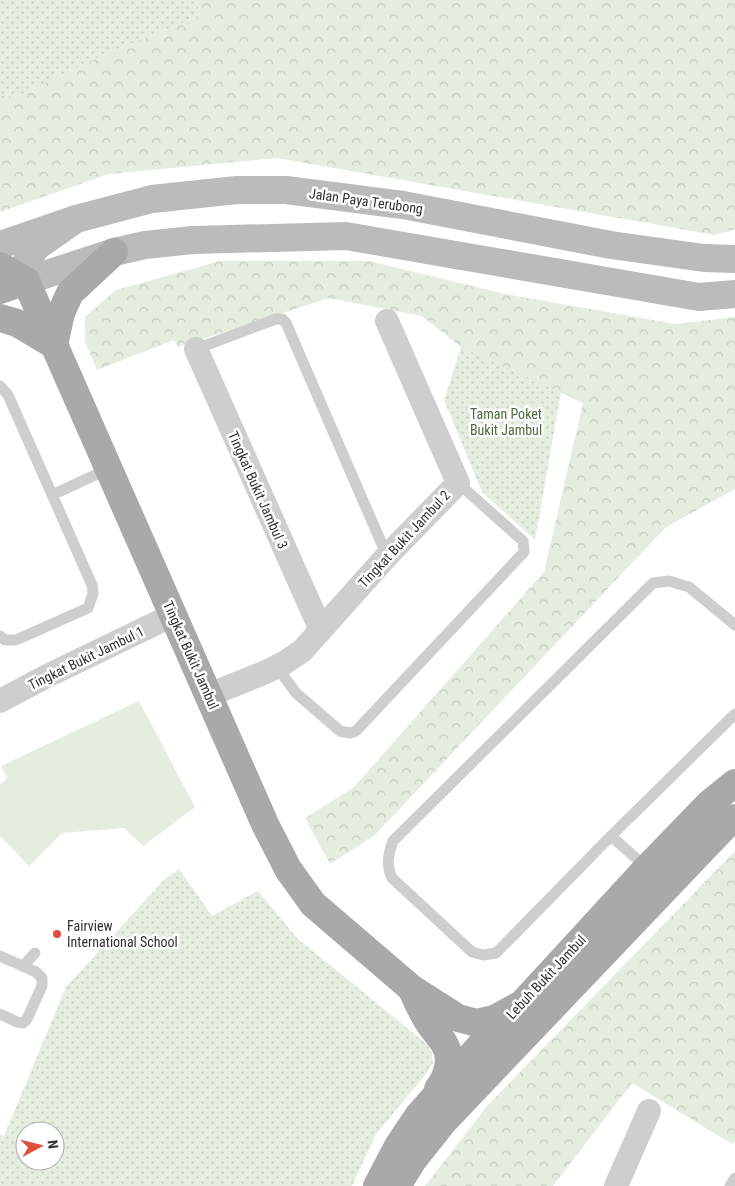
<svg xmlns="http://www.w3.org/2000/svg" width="735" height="1186" viewBox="0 0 735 1186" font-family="'Roboto Condensed',sans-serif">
  <defs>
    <pattern id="grass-dots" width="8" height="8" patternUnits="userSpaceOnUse" patternTransform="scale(1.25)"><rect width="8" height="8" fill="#e4ede0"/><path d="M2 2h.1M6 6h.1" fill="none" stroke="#c4ccc1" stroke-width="1.8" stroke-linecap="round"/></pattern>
    <pattern id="forest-crowns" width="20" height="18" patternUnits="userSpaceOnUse" patternTransform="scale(1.25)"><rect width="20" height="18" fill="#e4ede0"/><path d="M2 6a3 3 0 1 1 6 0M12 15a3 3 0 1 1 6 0" fill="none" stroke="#c4ccc1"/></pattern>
  </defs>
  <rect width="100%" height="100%" fill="#fff"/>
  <g fill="url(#grass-dots)" fill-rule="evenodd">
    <polygon points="0,0 197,0 200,16 108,53 17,97 0,95"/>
    <polygon points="461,347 561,392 535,540 482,492 444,400"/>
    <path d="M179,869l33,47 46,-25 40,48 130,106 4,8 1,10 -7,11 -50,60 -24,52h-352v-51l4,1 62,-149 97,-106zM25,1131h30v30h-30z"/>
  </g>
  <g fill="url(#forest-crowns)">
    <polygon points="197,0 735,0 735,229 715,235 277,158 109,174 0,212 0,95 17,97 108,53 200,16"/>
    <polygon points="220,261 369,261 505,294 675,324 735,317 735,489 666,527 375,835 330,864 305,818 353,788 544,572 583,403 461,347 422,316 329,298 178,347 174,340 97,370 85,342 85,317 116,290"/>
    <polygon points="735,851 735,1141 732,1144 632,1083 553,1186 425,1186 488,1105"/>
  </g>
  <polygon fill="#e4ede0" points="139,701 195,807 143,846 124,828 62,833 29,866 0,836 0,785 7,778 1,766"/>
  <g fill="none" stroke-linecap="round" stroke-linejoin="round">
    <g stroke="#cecece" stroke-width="11">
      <polyline points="196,349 276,319 282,319 286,323 387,556"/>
      <polyline points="0,386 8,395 92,585 93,594 88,608 16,640 5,640 0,636"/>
      <polyline points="52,495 108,469"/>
      <path d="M735,625l-46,-38 -20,-6 -16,2 -260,258c-5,13 -7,24 -1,37l80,74 11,3 13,-2 115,-117 124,-122"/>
      <polyline points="277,667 296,693 340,731 350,733 356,731 524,552 523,541 458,483"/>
      <polyline points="611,836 647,868"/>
      <polyline points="0,956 36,972 42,978 42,986 27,1019 23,1023 17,1022 0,1014"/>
      <polyline points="23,966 35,953"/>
      <polyline points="730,1186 735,1178"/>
    </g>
    <g stroke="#cecece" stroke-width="24">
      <polyline points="196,349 321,630"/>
      <polyline points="209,695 266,672 284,663 302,651 387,556 458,483 387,321"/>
      <polyline points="0,701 45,677 173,615"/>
      <polyline points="616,1186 649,1111"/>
    </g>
    <g stroke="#bbb" stroke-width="28">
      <polyline points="76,219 36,247 26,262 26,281 114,252 145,245 193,240 346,236 699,297 735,294"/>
      <polyline points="0,245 76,219 152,199 237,190 286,190 403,205 611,245 704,258 735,259"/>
    </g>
    <g stroke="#a9a9a9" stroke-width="28">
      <polyline points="0,266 26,281"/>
      <polyline points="26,281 265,824 288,869 313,904 411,988 458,1018 477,1023 494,1019 522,1004"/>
      <polyline points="0,290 26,281"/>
      <polyline points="0,318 17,323 54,345"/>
      <polyline points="54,345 61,313 70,293 114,252"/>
      <path d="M411,988c6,12 11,25 18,35 5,8 12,14 16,22 8,15 2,32 -7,44"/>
      <polyline points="377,1186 398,1146 418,1116 479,1047 522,1004 647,868 709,804 735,783"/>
      <polyline points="397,1186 413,1160 444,1121 724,827 735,818"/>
    </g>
  </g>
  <circle fill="#df4f3b" stroke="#fff" stroke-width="2" cx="57" cy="934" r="5"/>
  <g text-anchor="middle" stroke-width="5" stroke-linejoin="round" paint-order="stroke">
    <g font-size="14" fill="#313131" stroke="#fff">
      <text transform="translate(366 201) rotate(8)" y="5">Jalan Paya Terubong</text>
      <text transform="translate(258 490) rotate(66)" y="5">Tingkat Bukit Jambul 3</text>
      <text transform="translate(404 539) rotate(-47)" y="5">Tingkat Bukit Jambul 2</text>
      <text transform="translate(191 655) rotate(66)" y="5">Tingkat Bukit Jambul</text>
      <text transform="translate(86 658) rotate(-26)" y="5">Tingkat Bukit Jambul 1</text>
      <text transform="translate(546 977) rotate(-47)" y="5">Lebuh Bukit Jambul</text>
    </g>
    <g font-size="14" fill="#4b6b3f" stroke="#fff">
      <text x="506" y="419">Taman Poket<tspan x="506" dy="16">Bukit Jambul</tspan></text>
    </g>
    <g font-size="14" fill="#313131" stroke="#fff" text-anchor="start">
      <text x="67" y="931">Fairview<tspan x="67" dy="16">International School</tspan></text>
    </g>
  </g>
  <g transform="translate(40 1146) rotate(83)"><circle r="24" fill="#ffffff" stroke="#adadad"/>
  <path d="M0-4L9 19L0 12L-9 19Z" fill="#df4f3b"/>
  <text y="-8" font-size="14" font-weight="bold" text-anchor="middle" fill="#313131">N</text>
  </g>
</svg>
